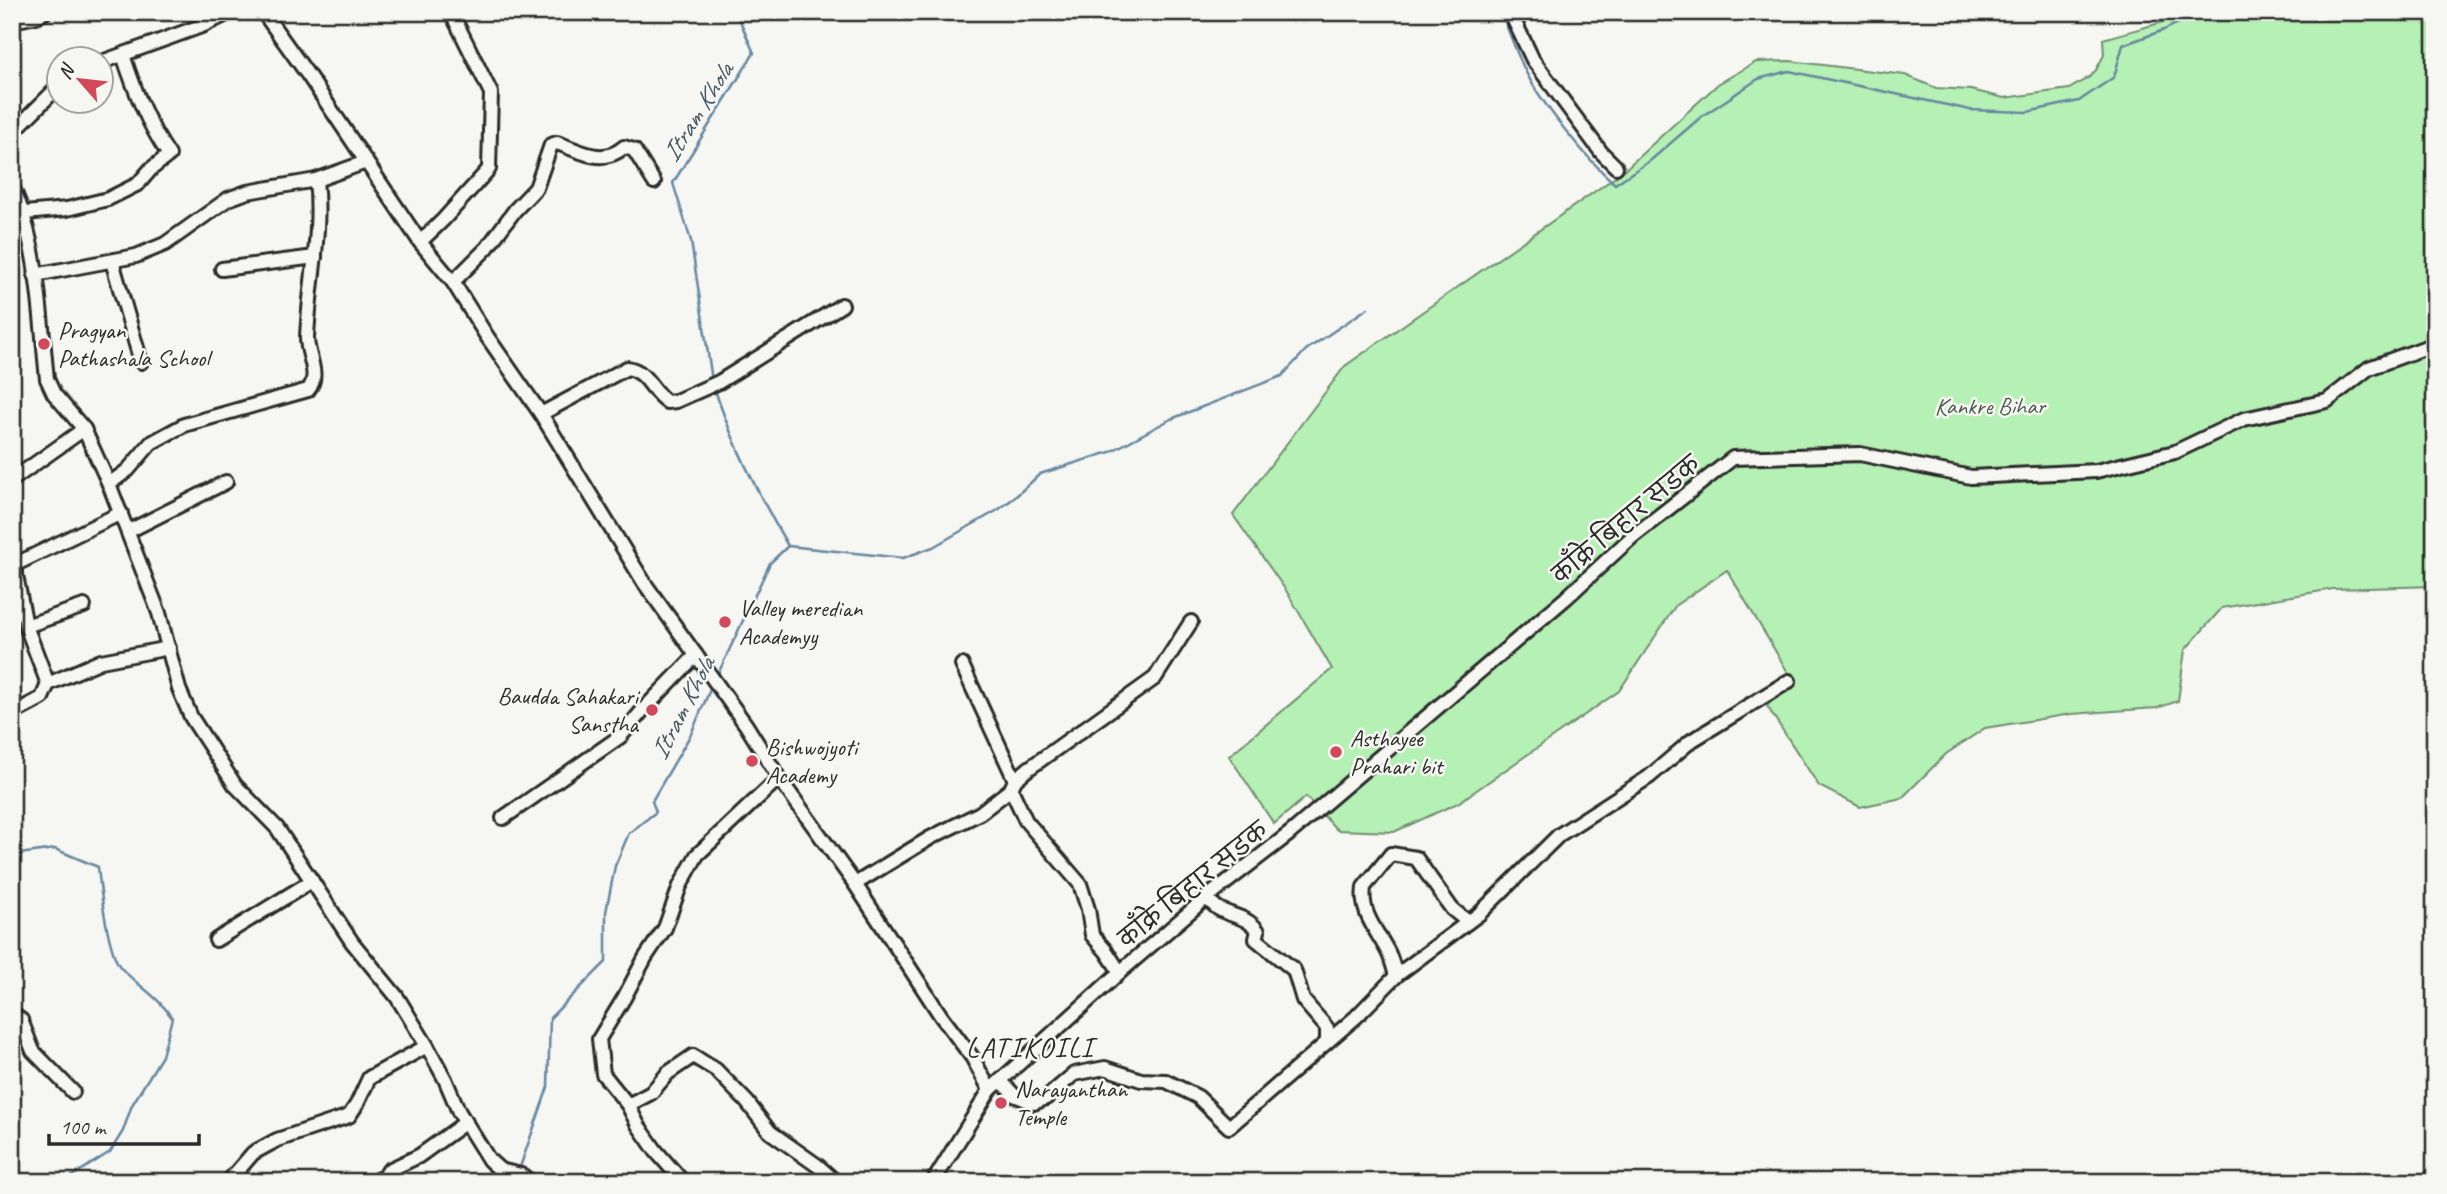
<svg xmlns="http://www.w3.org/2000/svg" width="2447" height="1194" viewBox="0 0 2447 1194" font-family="Caveat,'Playpen Sans Deva',sans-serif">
  <rect width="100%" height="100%" fill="#f6f6f2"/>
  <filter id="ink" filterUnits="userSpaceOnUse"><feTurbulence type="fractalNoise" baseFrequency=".0143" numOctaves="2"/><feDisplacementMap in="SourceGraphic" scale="14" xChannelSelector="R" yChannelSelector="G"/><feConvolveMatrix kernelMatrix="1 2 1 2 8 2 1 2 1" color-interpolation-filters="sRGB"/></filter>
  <g filter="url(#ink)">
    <polygon fill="#b5f0b4" stroke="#708e70" stroke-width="2" points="2199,12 2435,12 2435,586 2333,589 2222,608 2185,650 2178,701 2157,708 2071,714 1985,728 1946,754 1902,798 1860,807 1819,786 1767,706 1792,679 1727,570 1676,605 1619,691 1458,803 1394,832 1337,830 1306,797 1274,824 1229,756 1332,669 1287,592 1233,515 1345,366 1621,173 1718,84 1756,62 1790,61 1905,75 1936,88 1971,90 2004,98 2069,89 2091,76 2096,70 2104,55 2103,39"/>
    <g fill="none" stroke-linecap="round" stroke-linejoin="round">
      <g stroke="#66879f" stroke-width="2.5">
        <path d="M1501,12c8,19 14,38 23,56 16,35 63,91 91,116l36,-24 50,-43 57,-38 31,-8 181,39 57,2 52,-11 35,-24 9,-32 41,-15 37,-18"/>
        <polyline points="712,380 691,241 673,183 754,53 736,12"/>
        <path d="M715,390c18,55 44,106 73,156l-18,17 -53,113"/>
        <polyline points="788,546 903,558 933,547 998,510 1015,497 1040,474 1110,452 1171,419 1282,376 1306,350 1368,308"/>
        <path d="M12,855l43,-6 43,18c2,20 10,87 23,101 17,18 38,29 51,50l-10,38 -30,49 -9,26 -13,21 -47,30"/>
        <polyline points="519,1170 548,1087 550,1018 606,962 606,912 615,866 629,833 656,812 652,801 691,734 712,685"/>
      </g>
      <g stroke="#2b2b2b" stroke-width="18">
        <g id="minor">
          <polyline points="263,12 308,75 420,242 453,282 486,335 541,414 645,584 746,725 779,778 855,884 941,1016 972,1057 990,1090"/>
          <polyline points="1510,12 1533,60 1601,152 1616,167"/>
          <polyline points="12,21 37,16 45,12"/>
          <polyline points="102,62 204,25 231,12"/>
          <polyline points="12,133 60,85"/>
          <path d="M12,186c27,59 28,129 35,193l7,15 30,35 25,55 50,129 20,76 12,28 44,68 42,43 75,114 45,55 30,49 18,33 14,33 30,48 11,10 21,5 11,7"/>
          <path d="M25,213l42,-4 41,-10 30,-15 13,-15 18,-14c-22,-32 -34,-64 -46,-100"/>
          <polyline points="420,242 443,220 489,169 491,93 451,12"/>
          <polyline points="112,261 141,362"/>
          <polyline points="222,269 315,257"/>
          <polyline points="35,275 136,256 165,244 228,199 247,192 316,180 366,162"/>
          <path d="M453,282l34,-34 28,-38 21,-22 15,-43 6,-2c24,8 45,23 67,4l10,3 20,32"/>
          <path d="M541,414l86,-46c21,3 24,24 40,34l9,-1 43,-19 123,-77"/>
          <polyline points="12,480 84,429"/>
          <path d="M109,484l19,-14 23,-27 33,-18 124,-35c13,-15 -1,-34 -1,-52 2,-52 15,-106 9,-158"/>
          <polyline points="129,531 226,482"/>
          <polyline points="14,565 26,626 48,684 101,661 169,648"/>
          <polyline points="12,566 121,513"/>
          <polyline points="26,626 84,606"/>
          <polyline points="962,665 1015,780"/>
          <polyline points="12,714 42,698 48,684"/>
          <polyline points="1011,789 1026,821 1080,884 1088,909 1092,935 1106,951 1120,972"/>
          <polyline points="503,818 621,736 642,711 696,655"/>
          <polyline points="855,884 930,838 980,813 1011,789 1015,780 1028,769 1155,678 1191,622"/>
          <path d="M1206,898c4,3 8,8 13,11 14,8 28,7 39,22l-2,8 38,31 9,30 24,28v14"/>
          <polyline points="216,940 312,881"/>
          <path d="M1396,976c-2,-7 -4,-15 -7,-22 -11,-23 -29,-39 -25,-67l27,-33 25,4 36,51 16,13"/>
          <polyline points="12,1014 21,1020 33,1051 73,1092"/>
          <polyline points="1001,1081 1014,1095 1034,1103 1046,1098 1074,1074 1105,1068 1141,1080 1166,1081 1198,1097 1229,1127 1356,1017 1397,975 1479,914 1559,835 1649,777 1691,741 1789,681"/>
          <polyline points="628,1105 651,1093 668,1073 693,1056 716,1070 747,1102 770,1132 818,1166 836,1182"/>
          <polyline points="228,1182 253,1153 277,1140 349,1116 357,1104 369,1078 427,1046"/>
          <polyline points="373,1182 385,1176 389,1170 419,1156 466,1122"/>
          <polyline points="683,1182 656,1151 638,1125 628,1105 603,1074 599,1039 624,998 645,958 665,928 680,886 697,855 779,778"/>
          <polyline points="933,1182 990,1090 1120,972 1206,898 1289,834 1566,598 1632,537 1733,458 1860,454 1971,477 2096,471 2175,452 2244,419 2327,401 2369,368 2435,344"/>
        </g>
      </g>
      <use href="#minor" stroke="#f6f6f2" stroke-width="12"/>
    </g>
  </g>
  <g fill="#d1495b" stroke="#f6f6f2" stroke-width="2.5">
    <circle cx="44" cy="344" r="7"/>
    <circle cx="725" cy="622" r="7"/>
    <circle cx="652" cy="710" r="7"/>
    <circle cx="1336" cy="752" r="7"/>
    <circle cx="752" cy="761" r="7"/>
    <circle cx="1001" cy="1103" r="7"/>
  </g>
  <g text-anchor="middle" stroke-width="5" stroke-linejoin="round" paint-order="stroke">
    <g font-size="24" fill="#2b2b2b" stroke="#f6f6f2" text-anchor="start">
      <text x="58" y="338">Pragyan<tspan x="58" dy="28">Pathashala School</tspan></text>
      <text x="739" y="616">Valley meredian<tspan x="739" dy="28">Academyy</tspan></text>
      <text x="638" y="704" text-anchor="end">Baudda Sahakari<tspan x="638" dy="28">Sanstha</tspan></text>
      <text x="1350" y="746">Asthayee<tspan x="1350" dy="28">Prahari bit</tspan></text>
      <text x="766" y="755">Bishwojyoti<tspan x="766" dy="28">Academy</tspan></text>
      <text x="1015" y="1097">Narayanthan<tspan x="1015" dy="28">Temple</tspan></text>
    </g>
    <g font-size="24" fill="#4e5c4d" stroke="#f6f6f2">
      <text x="1990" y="414">Kankre Bihar</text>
    </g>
    <g font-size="24" fill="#2b2b2b" stroke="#f6f6f2">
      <text transform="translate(1626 520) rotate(-40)" y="8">काँक्रे बिहार सडक</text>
      <text transform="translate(1193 885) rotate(-39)" y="8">काँक्रे बिहार सडक</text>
    </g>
    <g font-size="26" font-style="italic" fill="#485965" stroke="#f6f6f2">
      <text transform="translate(697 112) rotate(-58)" y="9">Itram Khola</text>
      <text transform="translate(682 708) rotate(-63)" y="9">Itram Khola</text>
    </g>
    <g font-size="28" letter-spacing="2" fill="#2b2b2b" stroke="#f6f6f2">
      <text x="1030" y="1057">LATIKOILI</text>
    </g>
  </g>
  <rect width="2447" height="1194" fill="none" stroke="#f6f6f2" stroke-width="42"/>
  <rect x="21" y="21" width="2405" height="1152" fill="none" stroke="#2b2b2b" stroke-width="2.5" filter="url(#ink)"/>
  <g transform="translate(80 80) rotate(298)"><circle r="33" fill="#f6f6f2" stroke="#a5a5a2" stroke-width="2"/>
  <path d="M0-5L12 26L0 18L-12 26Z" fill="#d1495b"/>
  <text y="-10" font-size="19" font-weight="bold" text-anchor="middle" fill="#2b2b2b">N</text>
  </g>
  <path d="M49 1134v10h150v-10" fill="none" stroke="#2b2b2b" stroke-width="3.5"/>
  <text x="60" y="1134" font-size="21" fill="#2b2b2b" stroke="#f6f6f2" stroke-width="5" paint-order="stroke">100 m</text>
</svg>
